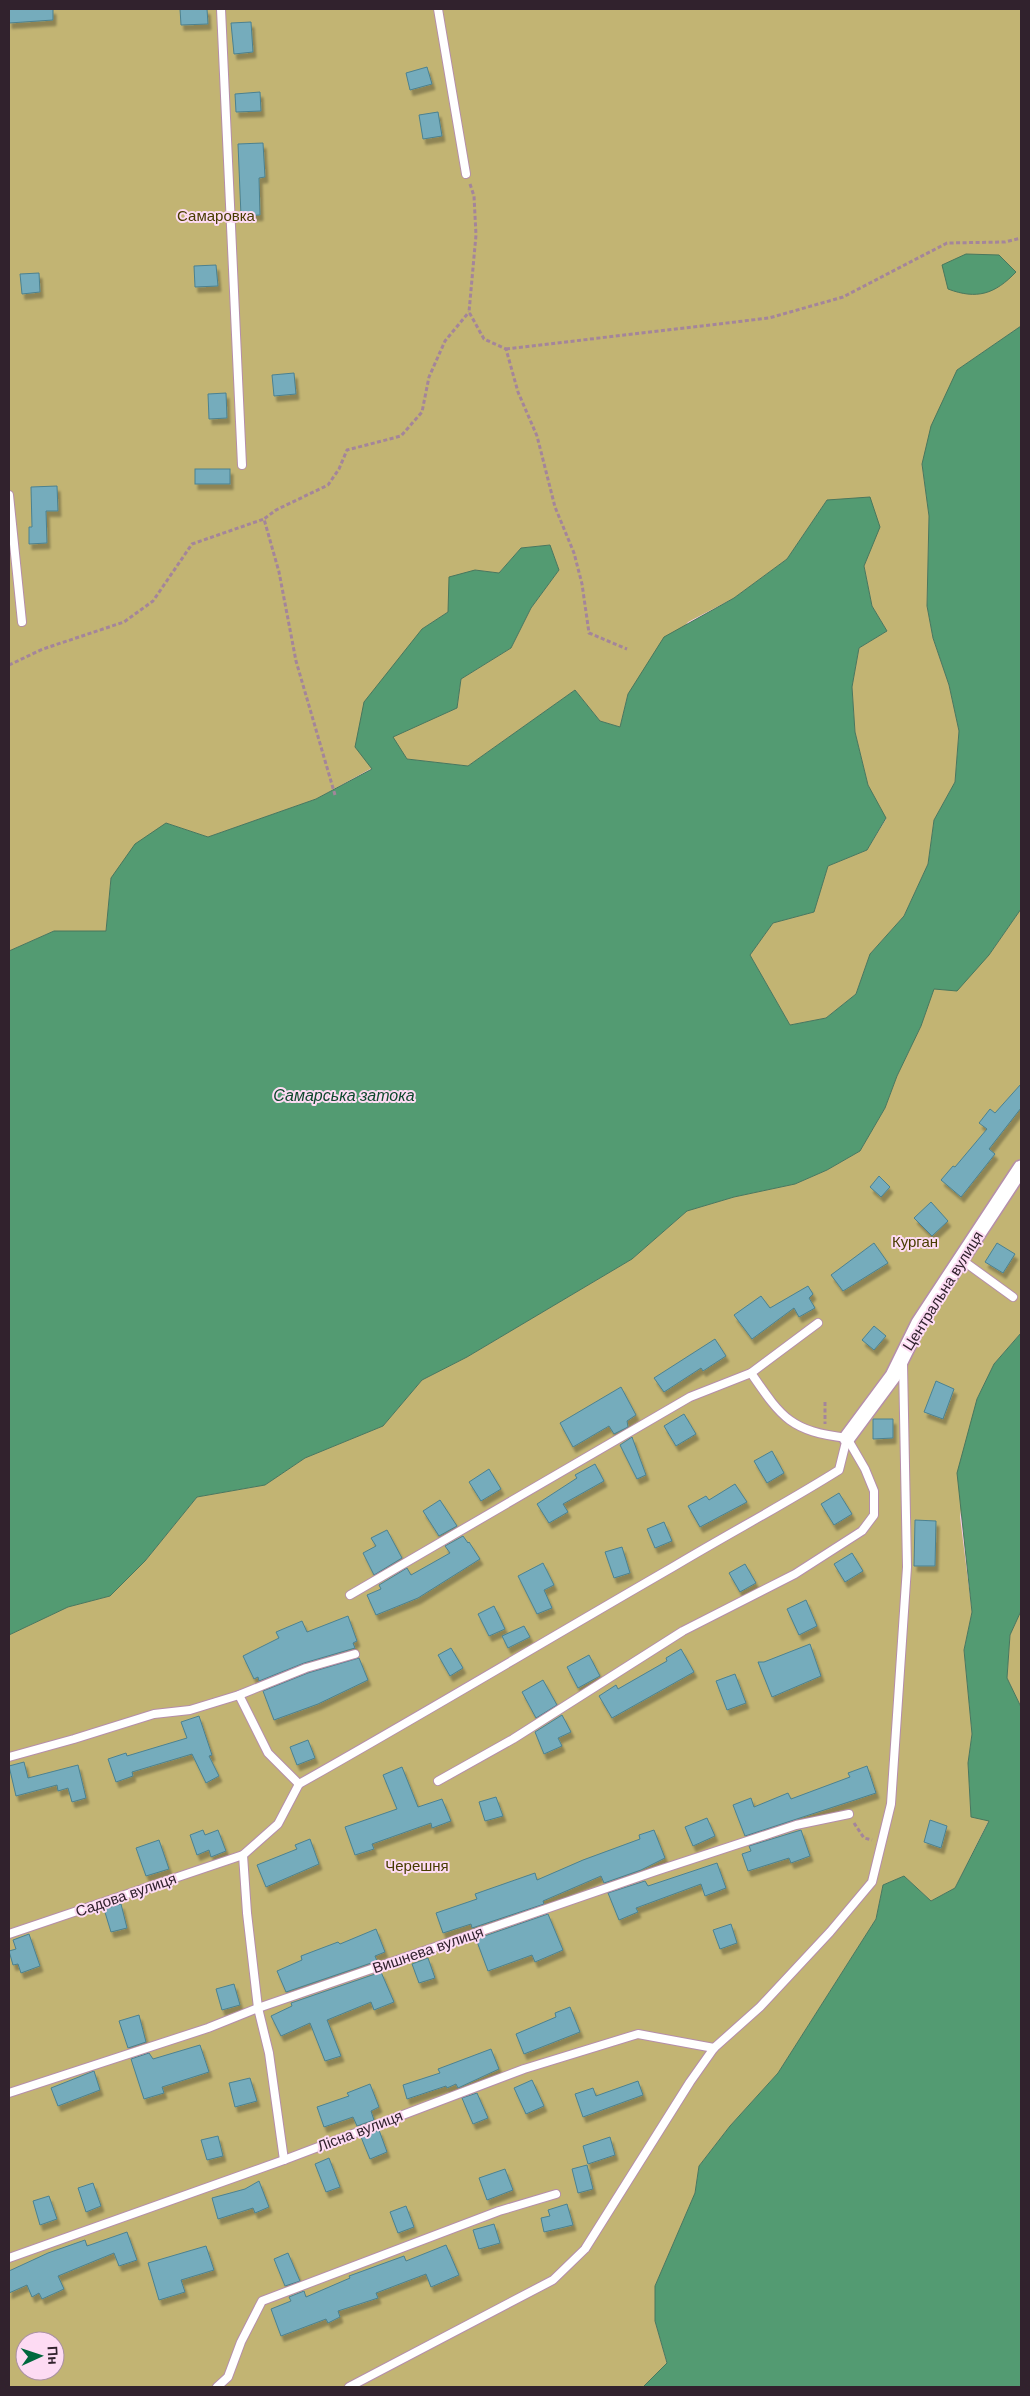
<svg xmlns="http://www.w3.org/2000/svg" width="1030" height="2396" viewBox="0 0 1030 2396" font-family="Arial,sans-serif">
  <defs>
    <filter id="shadow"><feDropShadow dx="3" dy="5.5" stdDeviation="1" flood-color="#0004"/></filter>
  </defs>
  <rect width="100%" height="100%" fill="#f5cbe8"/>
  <g fill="#c2b473" fill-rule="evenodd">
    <polygon points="9,9 1021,9 1021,326 957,370 922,464 929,516 927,606 933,638 949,685 959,731 955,782 934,820 928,864 904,916 870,954 856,994 826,1018 790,1025 750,955 773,923 814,912 828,866 867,850 886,819 868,785 855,732 852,687 859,648 887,631 872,606 864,566 879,527 827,500 787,559 734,598 688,622 628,694 620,727 600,721 575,690 468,766 407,759 392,737 457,708 461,679 511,648 531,608 559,570 550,545 521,548 499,573 475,570 448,612 422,629 372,768 316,799 208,837 166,823 111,878 106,931 54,931 9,951"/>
    <path d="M1021,909v424l-27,31 -17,35 -17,118 12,95 -8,38 8,84 -4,29 3,54 18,3 -34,68 -24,13 -27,-25 -21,9 -7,34 -98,154 -48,53 -31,40 -4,27 -40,93v35l12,43 -24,23h-634v-752l59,-28 42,-11 35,-35 52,-64 68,-12 40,-27 78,-32 39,-46 45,-23 165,-98 55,-48 47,-14 61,-13 32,-14 33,-19 25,-43 12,-32 24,-50 13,-38 55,-33zM25,2341h30v30h-30z"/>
    <polygon points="1021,1611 1021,1707 1007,1678 1010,1635"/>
  </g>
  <g fill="#539b72" stroke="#49775d">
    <path d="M966,254l33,1 17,17c-21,22 -39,28 -68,17l-6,-24z"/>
    <polygon points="1021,326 1021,909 989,955 957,991 934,989 921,1026 897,1076 885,1108 860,1151 827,1170 795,1184 734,1197 687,1211 632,1259 467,1357 422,1380 383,1426 305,1458 265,1485 197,1497 145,1561 110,1596 68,1607 9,1635 9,951 54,931 106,931 111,878 135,844 166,823 208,837 316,799 372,769 355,747 364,702 422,629 448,612 449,577 475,570 499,573 521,548 550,545 559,570 531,608 511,648 461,679 457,708 393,737 407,759 468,766 575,690 600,721 620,727 628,694 664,637 734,598 787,559 827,500 870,497 880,527 864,566 872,606 887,631 859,648 852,687 855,732 868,785 886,818 867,850 828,866 814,912 773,923 750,955 790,1025 826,1018 856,994 870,954 904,916 928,864 934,820 955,782 959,731 949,685 933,638 927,606 929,516 922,464 931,426 957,370"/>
    <polygon points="1021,1333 1021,1611 1010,1635 1007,1678 1021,1707 1021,2387 643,2387 667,2363 655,2321 655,2286 695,2193 699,2166 730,2126 778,2073 876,1919 883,1885 904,1876 931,1901 955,1888 989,1821 971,1817 968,1763 972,1734 964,1650 972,1612 957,1473 977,1399 994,1364"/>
  </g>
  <g fill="#75acbc" stroke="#4b8190" filter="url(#shadow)">
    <polygon points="9,9 53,9 53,20 9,23"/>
    <polygon points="180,9 207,9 208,24 181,25"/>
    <polygon points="251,22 253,52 234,54 231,23"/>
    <polygon points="427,67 432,84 410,90 406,73"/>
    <polygon points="260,92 261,111 236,112 235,94"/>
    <polygon points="438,112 442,136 423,139 419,115"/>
    <polygon points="263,143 265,177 259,178 260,215 241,216 238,144"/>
    <polygon points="216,265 218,286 195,287 194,266"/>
    <polygon points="39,273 40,292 22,294 20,274"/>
    <polygon points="294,373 296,394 274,396 272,375"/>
    <polygon points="226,393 227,418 209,419 208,394"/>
    <rect x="195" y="469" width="35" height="15"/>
    <polygon points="57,486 58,511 46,511 47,543 29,544 29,527 32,527 31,487"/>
    <polygon points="1021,1084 1021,1108 989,1149 995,1154 961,1197 941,1180 953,1166 955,1167 987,1129 979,1123 990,1109 995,1113"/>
    <polygon points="879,1176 890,1187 881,1197 870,1187"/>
    <polygon points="931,1202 948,1221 932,1236 914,1218"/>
    <polygon points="874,1243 888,1263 843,1291 831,1275"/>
    <polygon points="997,1243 1015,1254 1003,1273 985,1262"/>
    <polygon points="808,1286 813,1294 809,1298 815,1308 799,1317 794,1308 752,1339 734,1315 761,1296 770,1308"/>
    <polygon points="874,1326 886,1336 874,1350 862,1340"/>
    <polygon points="715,1339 726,1356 703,1371 701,1368 664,1392 654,1378"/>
    <polygon points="936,1381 954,1389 943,1419 924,1412"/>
    <polygon points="621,1387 636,1415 627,1421 628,1427 614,1434 609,1426 573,1447 560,1423"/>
    <polygon points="684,1414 696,1434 676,1446 664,1426"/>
    <polygon points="873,1419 893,1419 893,1438 873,1439"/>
    <polygon points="632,1437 646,1475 637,1479 620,1445"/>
    <polygon points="772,1451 784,1473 767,1483 754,1461"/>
    <polygon points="595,1464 604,1481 563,1504 568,1512 549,1523 537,1504 577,1478 575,1475"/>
    <polygon points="489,1469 501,1489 481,1501 469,1482"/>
    <polygon points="735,1484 747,1502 700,1527 688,1506 706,1496 709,1500"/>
    <polygon points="839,1493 852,1514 834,1525 821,1504"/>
    <polygon points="440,1500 457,1526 439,1536 423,1511"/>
    <polygon points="915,1520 936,1521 935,1566 914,1566"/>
    <polygon points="664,1522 672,1541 655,1548 647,1529"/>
    <polygon points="387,1530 402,1558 374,1575 363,1553 376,1546 371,1538"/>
    <polygon points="463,1536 468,1543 469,1542 480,1559 418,1598 376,1615 367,1595 381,1589 379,1585 407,1568 411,1575 450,1553 445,1546"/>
    <polygon points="622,1547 630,1573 614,1578 605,1552"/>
    <polygon points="852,1553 863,1571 845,1582 834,1564"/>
    <polygon points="543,1563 554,1585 544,1590 552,1608 537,1614 518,1576"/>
    <polygon points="745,1564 756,1583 740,1592 729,1573"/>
    <polygon points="806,1600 817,1626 799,1635 787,1609"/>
    <polygon points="494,1606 505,1629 489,1636 478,1614"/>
    <polygon points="348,1616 357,1641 353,1643 355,1648 304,1663 259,1681 258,1677 254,1679 243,1656 279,1638 276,1632 302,1621 307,1632"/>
    <polygon points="524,1626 530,1637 508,1648 502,1636"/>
    <polygon points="810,1644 821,1676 772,1697 758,1662 764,1662"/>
    <polygon points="451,1648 463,1668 450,1676 438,1655"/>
    <polygon points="681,1649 694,1672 612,1718 599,1696 616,1685 618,1689 667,1661 666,1658"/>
    <polygon points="589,1655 600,1676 578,1688 567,1667"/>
    <polygon points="359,1658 368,1680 318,1704 274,1720 263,1691 308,1673"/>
    <polygon points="735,1674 746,1703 727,1710 716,1681"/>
    <polygon points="543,1680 557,1705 536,1718 522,1692"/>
    <polygon points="562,1715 571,1732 558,1738 562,1746 544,1754 535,1732"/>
    <polygon points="199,1716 212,1755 209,1756 219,1776 206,1783 192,1754 132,1772 133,1776 116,1782 108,1759 126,1753 127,1756 187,1738 181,1722"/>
    <polygon points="308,1740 315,1758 297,1765 290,1747"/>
    <polygon points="24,1762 28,1778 78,1765 86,1798 72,1802 68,1788 58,1791 57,1785 16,1796 9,1766"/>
    <polygon points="867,1766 876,1793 745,1836 733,1805 751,1798 754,1807 788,1793 791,1799 850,1777 848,1773"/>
    <polygon points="402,1767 418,1807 442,1799 451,1821 432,1828 431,1823 372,1844 374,1849 355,1855 345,1827 397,1809 383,1775"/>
    <polygon points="496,1797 503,1816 485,1821 479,1802"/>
    <polygon points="707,1818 715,1836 693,1846 685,1827"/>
    <polygon points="930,1820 947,1826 941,1848 924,1842"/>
    <polygon points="203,1830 205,1835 218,1830 226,1851 211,1857 209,1850 197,1855 190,1835"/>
    <polygon points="654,1830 665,1858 641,1870 604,1883 601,1876 543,1901 544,1904 472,1928 471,1924 443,1933 436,1913 477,1899 475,1894 535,1873 537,1880 583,1860 640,1839 639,1835"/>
    <polygon points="801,1830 810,1856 791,1863 789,1858 748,1871 742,1854 751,1851 749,1846"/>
    <polygon points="310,1839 319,1864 266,1887 257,1865 297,1849 295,1845"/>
    <polygon points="159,1840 169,1869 146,1876 136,1848"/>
    <polygon points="717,1863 726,1888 705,1896 701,1884 636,1908 638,1912 619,1920 608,1893 645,1881 648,1886"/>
    <polygon points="121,1904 127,1928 111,1932 104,1909"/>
    <polygon points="548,1914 563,1950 535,1962 532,1955 488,1971 476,1939"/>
    <polygon points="731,1924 737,1943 720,1949 713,1930"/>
    <polygon points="376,1929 385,1952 375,1956 377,1961 286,1992 277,1971 302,1960 301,1956 338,1942 340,1944"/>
    <polygon points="29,1934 40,1966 21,1973 18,1964 13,1965 9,1951 16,1949 13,1940"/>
    <polygon points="428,1958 435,1978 419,1983 412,1964"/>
    <polygon points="381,1972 394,2002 374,2010 371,2002 327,2020 341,2056 325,2061 310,2023 281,2036 271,2016 292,2006 291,2003"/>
    <polygon points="234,1984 240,2005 222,2010 216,1989"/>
    <polygon points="570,2007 580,2032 524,2054 516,2034 556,2017 555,2013"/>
    <polygon points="139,2015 146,2042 128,2048 119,2021"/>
    <polygon points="200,2045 209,2072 162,2087 164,2093 144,2099 131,2059 149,2053 153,2059"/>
    <polygon points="491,2049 499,2069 458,2088 456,2084 447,2088 446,2086 407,2099 403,2085 440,2073 438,2069"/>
    <polygon points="94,2071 100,2090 58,2106 51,2088"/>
    <polygon points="250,2078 257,2101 235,2107 229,2083"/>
    <polygon points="532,2080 544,2106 526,2114 514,2088"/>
    <polygon points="638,2081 643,2095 583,2117 575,2094 593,2088 596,2096"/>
    <polygon points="370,2084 379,2107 371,2111 374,2120 357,2126 353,2117 324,2127 317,2107 349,2096 347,2093"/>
    <polygon points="477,2093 488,2118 473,2124 462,2098"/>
    <polygon points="379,2130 387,2152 370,2159 361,2137"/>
    <polygon points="218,2136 223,2156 207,2160 201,2140"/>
    <polygon points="610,2137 615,2155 588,2164 583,2146"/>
    <polygon points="329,2158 340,2187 326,2192 315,2164"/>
    <polygon points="587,2165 593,2189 578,2193 572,2169"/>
    <polygon points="505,2169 513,2190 487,2200 479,2178"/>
    <polygon points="259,2181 269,2207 255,2213 253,2208 218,2219 212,2198 245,2189"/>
    <polygon points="93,2183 101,2206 86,2212 78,2188"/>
    <polygon points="49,2196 57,2219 40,2225 33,2201"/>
    <polygon points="567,2204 573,2225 544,2232 541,2218 550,2216 548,2210"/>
    <polygon points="406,2206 414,2227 398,2233 390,2212"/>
    <polygon points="494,2224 500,2243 479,2249 473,2230"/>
    <polygon points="127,2232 137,2260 119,2266 114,2253 58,2276 64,2289 42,2299 39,2293 32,2297 27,2285 9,2293 9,2271 48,2253 85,2240 87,2246"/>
    <polygon points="446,2245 459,2275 431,2287 426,2274 376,2293 378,2298 338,2311 340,2317 328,2323 326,2319 281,2336 271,2309 291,2301 289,2297 304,2291 306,2297 350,2278 349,2276 404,2256 406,2261"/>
    <polygon points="206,2246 214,2270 181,2280 185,2292 159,2300 148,2263"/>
    <polygon points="288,2253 300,2281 285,2286 274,2259"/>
  </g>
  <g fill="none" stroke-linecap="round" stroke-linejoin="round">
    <g stroke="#b58eaa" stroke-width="10">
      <g id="lane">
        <polyline points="221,9 242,465"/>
        <polyline points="438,9 466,174"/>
        <polyline points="9,495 22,622"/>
        <polyline points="962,1260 1013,1297"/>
        <path d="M751,1373c31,45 39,58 96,65"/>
        <polyline points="350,1595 690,1397 751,1373 818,1323"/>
        <polyline points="239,1695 268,1753 299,1784 278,1824 243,1855 247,1913 258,2008 269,2053 284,2160"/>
        <polyline points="9,1757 74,1739 154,1714 190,1710 239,1695 306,1668 355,1654"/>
        <polyline points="438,1781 513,1739 683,1631 795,1574 862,1531 874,1515 874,1491 865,1469 847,1438"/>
        <path d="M299,1784c126,-71 249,-145 374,-217 55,-33 112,-63 166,-97l8,-32"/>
        <polyline points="9,1934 243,1855"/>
        <polyline points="9,2093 208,2028 258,2008 656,1871 796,1825 849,1814"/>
        <polyline points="9,2258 284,2160 524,2069 638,2034 714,2048"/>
        <polyline points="217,2387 228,2377 241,2342 262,2301 499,2211 556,2194"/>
        <polyline points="349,2387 553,2280 585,2249 690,2082 714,2048 760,2007 830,1932 872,1882 891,1804 907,1567 903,1363"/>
      </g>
    </g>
    <g stroke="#b58eaa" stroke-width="18">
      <polyline id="street" points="847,1438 893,1376 919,1323 1021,1168"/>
    </g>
    <g stroke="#a4859b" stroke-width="3" stroke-dasharray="4 2.5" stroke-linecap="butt">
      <polyline points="470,184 474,196 476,235 469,312 484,339 506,349 518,392 537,436 555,507 574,553 582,584 589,633 627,649"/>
      <polyline points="506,349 769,318 843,297 947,243 1005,242 1021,238"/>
      <polyline points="9,665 43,649 124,622 153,601 192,544 264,519"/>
      <polyline points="335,795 296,661 279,572 264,519 276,510 328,485 339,469 347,450 401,436 422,412 429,377 445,341 469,312"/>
      <polyline points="825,1402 825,1424"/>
      <polyline points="854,1823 864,1838 872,1840"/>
    </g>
    <use href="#lane" stroke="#fff" stroke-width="8"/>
    <use href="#street" stroke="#fff" stroke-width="15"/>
  </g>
  <g text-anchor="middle" stroke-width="4" stroke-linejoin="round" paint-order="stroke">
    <g font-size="15" fill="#483c00" stroke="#fddbf3">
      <text x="216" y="221">Самаровка</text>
      <text x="915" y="1247">Курган</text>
      <text x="417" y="1871">Черешня</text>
    </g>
    <g font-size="15" fill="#31222d" stroke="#fddbf3">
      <text transform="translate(943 1291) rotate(-58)" y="5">Центральна вулиця</text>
      <text transform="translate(126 1895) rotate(-19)" y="5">Садова вулиця</text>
      <text transform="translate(428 1950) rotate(-19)" y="5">Вишнева вулиця</text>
      <text transform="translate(360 2131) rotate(-21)" y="5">Лісна вулиця</text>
    </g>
    <g font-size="16" font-style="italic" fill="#0e482c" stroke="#fddbf3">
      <text x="344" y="1101">Самарська затока</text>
    </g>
  </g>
  <rect width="1030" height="2396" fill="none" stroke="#31222d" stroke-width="20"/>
  <g transform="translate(40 2356) rotate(87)"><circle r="24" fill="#fddbf3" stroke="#ab91a4"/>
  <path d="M0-4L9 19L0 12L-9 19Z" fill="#00683d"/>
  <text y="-8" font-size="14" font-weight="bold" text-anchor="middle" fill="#31222d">Пн</text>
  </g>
</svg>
